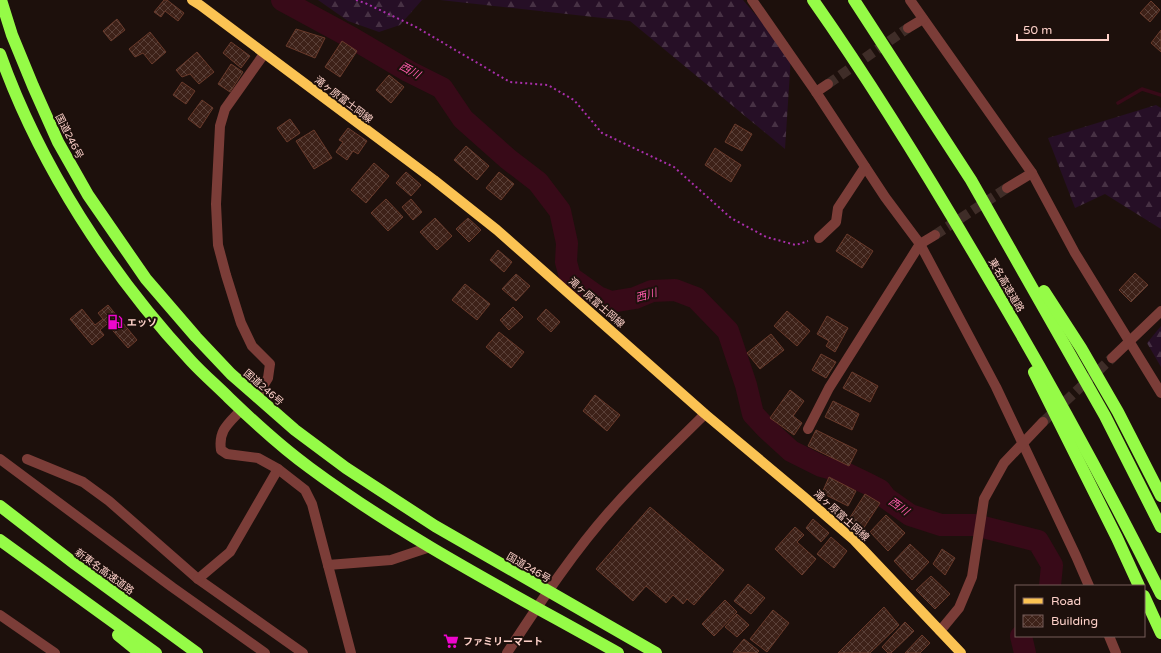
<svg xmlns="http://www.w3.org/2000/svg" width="1161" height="653" viewBox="0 0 1161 653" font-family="'Varela Round','Noto Sans JP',sans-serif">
  <defs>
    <pattern id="forest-firs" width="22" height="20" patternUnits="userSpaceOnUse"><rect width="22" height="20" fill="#260f26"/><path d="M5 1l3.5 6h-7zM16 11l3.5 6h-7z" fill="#473144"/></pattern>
    <pattern id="building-cross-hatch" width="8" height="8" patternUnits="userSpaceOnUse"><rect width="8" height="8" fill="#3d2118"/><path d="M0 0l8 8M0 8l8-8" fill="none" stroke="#5a4038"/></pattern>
  </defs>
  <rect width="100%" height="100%" fill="#1d100c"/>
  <g fill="url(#forest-firs)">
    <polygon points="318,0 422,0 400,25 379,32 348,21"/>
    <polygon points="440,0 743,0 791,56 785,149 630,21"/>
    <polygon points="1156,105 1161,108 1161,229 1105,194 1075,208 1048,138"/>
    <polygon points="1161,326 1161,367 1147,343"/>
  </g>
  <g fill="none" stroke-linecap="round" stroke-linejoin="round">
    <polyline stroke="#380a18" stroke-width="3.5" points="1118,103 1142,89 1161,95"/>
    <g stroke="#380a18" stroke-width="22">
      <polyline points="282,0 352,38 408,71 442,88 463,119 508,159 538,182 560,211 567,243 566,262 570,277 598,297 611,302 635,298 652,291 675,290 696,298 728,331 746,385 753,414 767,429 791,451 821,466 843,472 866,483 880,490 886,498 910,515 941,525 975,525 1038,541 1052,565 1050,586"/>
      <polyline points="1021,636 1025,653"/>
    </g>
  </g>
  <g fill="url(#building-cross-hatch)" stroke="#693a2b">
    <polygon points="164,0 167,0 184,13 178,21 165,11 161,17 154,12"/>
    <polygon points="1151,1 1160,10 1150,22 1140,13"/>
    <polygon points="117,19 125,30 111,41 103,31"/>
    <polygon points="296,29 325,38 315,58 286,46"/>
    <polygon points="1161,30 1161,52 1151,43"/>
    <polygon points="150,32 166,52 152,64 143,53 135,57 129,49"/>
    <polygon points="342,41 357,51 340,77 325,67"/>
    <polygon points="231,42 250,56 241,68 223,53"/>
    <polygon points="197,52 214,72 199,84 190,74 182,77 176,70"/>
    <polygon points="231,64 243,72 230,92 218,84"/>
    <polygon points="389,75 404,87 391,103 376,90"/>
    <polygon points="182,82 195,91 186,104 173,95"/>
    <polygon points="202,100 213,108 200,128 188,119"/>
    <polygon points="290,119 300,133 287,142 277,128"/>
    <polygon points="735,124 752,134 742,151 725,142"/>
    <polygon points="348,128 367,141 358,154 353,151 347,160 336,152 343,142 339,140"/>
    <polygon points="314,130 332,158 314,169 296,141"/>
    <polygon points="466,146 489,166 477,180 454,160"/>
    <polygon points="715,148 741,165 731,182 705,165"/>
    <polygon points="374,163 389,176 366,203 351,190"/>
    <polygon points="406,172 421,185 411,196 396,183"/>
    <polygon points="499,172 514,184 501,200 486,188"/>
    <polygon points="386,199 403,217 388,231 371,213"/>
    <polygon points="411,199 422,212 413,220 402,207"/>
    <polygon points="435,218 452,236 437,250 420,232"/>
    <polygon points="468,218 481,230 469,242 456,229"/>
    <polygon points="847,234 873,251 862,268 836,251"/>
    <polygon points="498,250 512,262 504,272 490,260"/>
    <polygon points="1135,273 1148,285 1131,302 1119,290"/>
    <polygon points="516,274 530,286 516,301 502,289"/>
    <polygon points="465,284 490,304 477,320 452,300"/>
    <polygon points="108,305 137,340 128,348 107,324 100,330 104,335 92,345 70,319 82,309 95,325 103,319 98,313"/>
    <polygon points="513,307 523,317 509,330 500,320"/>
    <polygon points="546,309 560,322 551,332 537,319"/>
    <polygon points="787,311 810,331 797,346 774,326"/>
    <polygon points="827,316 848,328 835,352 826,346 829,341 817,334"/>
    <polygon points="499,332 524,352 511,368 486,347"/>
    <polygon points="771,334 784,350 760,369 747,353"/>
    <polygon points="821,354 836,362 826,378 812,370"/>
    <polygon points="852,372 878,386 870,402 843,388"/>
    <polygon points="790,390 804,401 793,416 802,423 794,435 770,418"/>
    <polygon points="595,395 620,415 607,431 583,411"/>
    <polygon points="833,401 859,414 852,430 825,417"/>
    <polygon points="816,430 857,450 849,466 808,446"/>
    <polygon points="829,477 856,491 848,506 822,493"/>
    <polygon points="865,494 880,503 863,529 849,519"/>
    <polygon points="650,507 724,570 694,605 687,599 683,604 673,595 666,603 646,586 633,601 596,569"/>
    <polygon points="886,515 905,533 888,551 870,532"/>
    <polygon points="813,519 829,533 821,542 806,528"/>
    <polygon points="795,527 804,535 797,542 816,559 802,575 775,549"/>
    <polygon points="831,537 847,551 834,568 817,554"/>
    <polygon points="910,544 929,562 912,580 894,561"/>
    <polygon points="942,549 955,558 945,575 933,564"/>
    <polygon points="931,576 950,594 935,609 916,590"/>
    <polygon points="748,584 765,598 751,614 734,601"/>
    <polygon points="725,600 737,612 714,636 702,624"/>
    <polygon points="884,607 899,625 870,653 838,653"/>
    <polygon points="773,610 789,623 767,652 750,639"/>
    <polygon points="737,614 749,625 737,637 725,627"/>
    <polygon points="905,622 914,631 891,653 888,653 882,647"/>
    <polygon points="922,635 930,643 920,653 905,653"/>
    <polygon points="744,639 759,651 757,653 733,652"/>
  </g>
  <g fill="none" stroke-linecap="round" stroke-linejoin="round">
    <g stroke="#3f2d28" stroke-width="10" stroke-dasharray="10 5" stroke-linecap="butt">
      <polyline points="828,84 908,28"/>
      <polyline points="935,235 1007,188"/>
      <polyline points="1043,422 1112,358"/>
    </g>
    <polyline stroke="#a92fab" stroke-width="2" stroke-dasharray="2 3" stroke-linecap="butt" points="356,0 365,3 416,27 510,82 548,85 574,100 602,133 674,167 731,218 766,237 796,245 808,241"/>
    <g stroke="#7b3d38" stroke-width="10">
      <polyline points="752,0 816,92 885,197 920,244 996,387 1076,556 1089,586"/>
      <polyline points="910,0 1032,173 1075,253 1161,393"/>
      <polyline points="908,28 923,19"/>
      <polyline points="816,92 828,84"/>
      <polyline points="1007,188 1032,173"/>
      <polyline points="819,238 836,222 838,208 865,167"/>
      <polyline points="1112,358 1161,311"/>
      <polyline points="256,397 268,378 270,364 252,346 241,323 226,275 218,245 216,204 220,126 225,109 264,54"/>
      <path d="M241,410c-12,13 -23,20 -20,40l6,4 31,4 20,11 27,21 7,14 39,149"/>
      <polyline points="808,429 829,388 920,244 935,235"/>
      <polyline points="0,459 172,587 265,653"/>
      <polyline points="27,459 83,482 109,501 198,579 303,653"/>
      <polyline points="328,565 391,560 430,547"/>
      <polyline points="198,579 230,552 278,469"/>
      <polyline points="0,615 55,653"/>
      <polyline points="940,631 959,608 972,577 984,499 1004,463 1043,422"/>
      <polyline points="1109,636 1116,653"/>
      <path d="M507,653c34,-52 68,-104 110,-150 28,-31 59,-60 88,-89"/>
    </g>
    <polyline stroke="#fbc353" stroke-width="10" points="192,0 200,5 434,180 497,230 705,414 803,496 854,540 961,653"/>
    <g stroke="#95fb47" stroke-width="12">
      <polyline points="1,0 12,35 33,86 58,142 88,195 146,279 196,337 231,374 295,430 346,468 435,526 656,653"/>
      <path d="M813,0c64,91 121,185 177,281 61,103 118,207 171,313"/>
      <polyline points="854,0 971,180 1105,416 1161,527"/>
      <path d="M0,54c40,112 110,220 191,307 12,13 26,25 38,37 26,25 52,49 81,70 96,71 203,126 308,185"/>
      <polyline points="1044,291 1081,348 1118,412 1161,496"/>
      <polyline points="1034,372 1117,538 1139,586"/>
      <polyline points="0,506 75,564 197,653"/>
      <polyline points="0,540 156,653"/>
      <polyline points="1144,596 1161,633"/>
      <polyline points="118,635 140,653"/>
    </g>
  </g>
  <defs>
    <g id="fuel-bare" transform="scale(1.2)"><path d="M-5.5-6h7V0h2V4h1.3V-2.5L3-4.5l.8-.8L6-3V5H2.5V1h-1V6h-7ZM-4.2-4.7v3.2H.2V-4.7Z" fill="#ed06cc" stroke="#1d100c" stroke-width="2.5" paint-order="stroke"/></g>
    <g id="supermarket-bare" transform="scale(1.2)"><path d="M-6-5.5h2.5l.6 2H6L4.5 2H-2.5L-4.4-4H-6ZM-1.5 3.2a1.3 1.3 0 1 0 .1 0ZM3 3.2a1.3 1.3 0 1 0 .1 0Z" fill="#ed06cc" stroke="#1d100c" stroke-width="2.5" paint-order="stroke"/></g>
  </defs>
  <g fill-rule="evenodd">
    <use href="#fuel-bare" x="115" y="322"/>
    <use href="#supermarket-bare" x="451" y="641"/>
  </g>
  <g text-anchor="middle" stroke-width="4" stroke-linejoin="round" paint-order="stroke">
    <g font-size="10" fill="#fed1c9" stroke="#1d100c">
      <text transform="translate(344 99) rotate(37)" y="4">滝ヶ原富士岡線</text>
      <text transform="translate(70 136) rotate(63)" y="4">国道246号</text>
      <text transform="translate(1007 285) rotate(60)" y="4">東名高速道路</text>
      <text transform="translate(597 302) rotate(41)" y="4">滝ヶ原富士岡線</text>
      <text transform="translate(264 387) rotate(41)" y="4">国道246号</text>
      <text transform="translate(842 515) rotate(42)" y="4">滝ヶ原富士岡線</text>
      <text transform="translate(529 567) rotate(30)" y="4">国道246号</text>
      <text transform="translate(105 571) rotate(36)" y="4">新東名高速道路</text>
    </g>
    <g font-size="10" font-weight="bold" fill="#fed1c9" stroke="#1d100c" text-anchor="start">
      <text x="127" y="326">エッソ</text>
      <text x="463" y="645">ファミリーマート</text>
    </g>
    <g font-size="11" font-style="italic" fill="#fb59a9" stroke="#1d100c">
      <text transform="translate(410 70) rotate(29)" y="4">西川</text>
      <text transform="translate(646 295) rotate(-15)" y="4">西川</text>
      <text transform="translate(899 506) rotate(35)" y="4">西川</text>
    </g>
  </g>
  <rect x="1015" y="585" width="130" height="52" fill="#1d100c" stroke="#775d58"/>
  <rect x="1023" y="598" width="20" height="6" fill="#fbc353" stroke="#775d58"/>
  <text x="1051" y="605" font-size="12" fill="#fed1c9">Road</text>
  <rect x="1023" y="615" width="20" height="12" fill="url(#building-cross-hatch)" stroke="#775d58"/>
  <text x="1051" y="625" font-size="12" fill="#fed1c9">Building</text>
  <path d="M1017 34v6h91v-6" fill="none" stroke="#fed1c9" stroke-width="2"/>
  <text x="1023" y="34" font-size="12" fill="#fed1c9" stroke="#1d100c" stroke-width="3" paint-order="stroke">50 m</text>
</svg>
